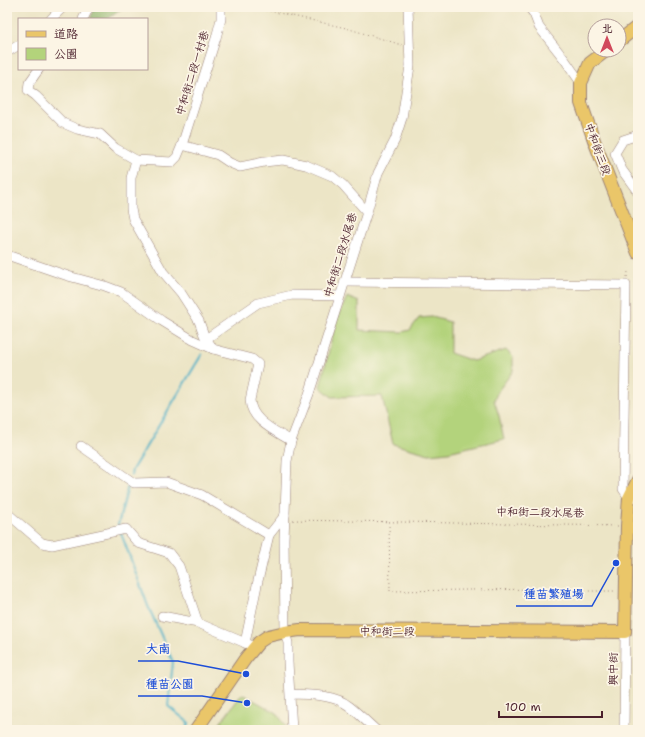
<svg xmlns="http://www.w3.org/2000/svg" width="645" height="737" viewBox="0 0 645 737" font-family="'Shantell Sans','LXGW WenKai TC',sans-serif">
  <rect width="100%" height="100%" fill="#fcf5e5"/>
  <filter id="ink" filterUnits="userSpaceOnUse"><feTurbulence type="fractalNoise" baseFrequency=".025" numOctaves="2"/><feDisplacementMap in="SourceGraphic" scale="8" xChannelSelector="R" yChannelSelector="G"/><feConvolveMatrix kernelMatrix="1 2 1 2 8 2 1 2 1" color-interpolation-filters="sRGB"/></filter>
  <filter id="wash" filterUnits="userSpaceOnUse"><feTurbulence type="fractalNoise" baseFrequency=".012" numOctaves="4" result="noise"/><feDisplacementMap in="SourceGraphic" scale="16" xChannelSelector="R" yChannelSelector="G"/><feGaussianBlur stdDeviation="0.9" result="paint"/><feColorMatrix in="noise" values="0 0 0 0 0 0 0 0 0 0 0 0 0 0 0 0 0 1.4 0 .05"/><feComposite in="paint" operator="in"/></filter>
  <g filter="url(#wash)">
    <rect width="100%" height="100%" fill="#ece5c6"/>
    <g fill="#b3d37b" stroke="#7e7953">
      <polygon points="347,297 359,302 359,330 402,332 410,330 419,318 432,317 450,322 450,353 473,361 506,350 513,357 513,371 498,391 494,400 499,416 504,439 448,452 429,454 393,444 382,396 332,397 320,387 336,322"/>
      <polygon points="242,694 277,713 288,730 215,730"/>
    </g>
    <polygon fill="#8eb56b" stroke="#6c6a4b" points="95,7 124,7 108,19 90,19"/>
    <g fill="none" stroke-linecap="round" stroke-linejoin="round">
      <g stroke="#49b1c8" stroke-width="2">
        <polyline points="131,476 132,470 202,354"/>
        <polyline points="120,528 118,525 129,482"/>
        <polyline points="121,533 148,606 173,662 168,706 189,723 186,730"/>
      </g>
    </g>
  </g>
  <g filter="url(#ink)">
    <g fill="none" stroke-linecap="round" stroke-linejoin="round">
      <g stroke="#9b8278" stroke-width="10">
        <g id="minor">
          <polyline points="529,7 534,14 539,27 565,60 581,83"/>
          <polyline points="51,19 63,7"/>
          <polyline points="83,19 89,7"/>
          <polyline points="7,52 19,45"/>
          <path d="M39,69l-10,14 -1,7 8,6 27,27 14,6 23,5 15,14 21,12 -5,18v31l2,10 30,53 18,21 18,28 5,14 9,14 39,10 6,5 -8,36c1,21 26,31 41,41"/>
          <polyline points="638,135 623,140 615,153 622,170 638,192"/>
          <polyline points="182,145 216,38 221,19 221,7"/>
          <polyline points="136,160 172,162 177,157 182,145 218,155 230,163 240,167 264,162 283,160 306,165 332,176 343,185 367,212"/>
          <polyline points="7,255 68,276 105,286 121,292 162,321 193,340 213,349"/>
          <polyline points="345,282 626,285 623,489 629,498 638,497"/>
          <polyline points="206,339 258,303 292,295 340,296"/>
          <polyline points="81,446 134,483 166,482 202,495 269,535"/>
          <polyline points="7,513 42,543 52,545 126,529 138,543 169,553 179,566 198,623 255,647"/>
          <polyline points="162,616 198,623"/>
          <polyline points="245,643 257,585 269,535 285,515"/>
          <path d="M291,694c19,1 42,0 58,12 10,8 18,16 27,24"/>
          <polyline points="292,730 288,662 288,643 285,632 284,539 287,461 291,441 309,394 367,212 378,173 395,140 402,118 410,66 408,7"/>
          <polyline points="624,730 625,632"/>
        </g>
      </g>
      <g stroke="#9b8278" stroke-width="14">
        <g id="major">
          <polyline points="619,41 638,26"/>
          <polyline points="607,50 590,63 581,83 581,103 595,143 638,253"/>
          <polyline points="196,730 245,659 259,642 268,636 285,632 300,630 625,632 627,526 629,498 638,480"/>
        </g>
      </g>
      <g stroke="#9b8278" stroke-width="1" stroke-dasharray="1 3" stroke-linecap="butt">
        <polyline points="230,7 270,11 346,28 402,45"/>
        <polyline points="627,277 628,272"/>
        <polyline points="293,520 618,526"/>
        <polyline points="389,522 390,591 546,589 564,591 615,591"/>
      </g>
      <use href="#minor" stroke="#fff" stroke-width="9"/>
      <use href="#major" stroke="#eac669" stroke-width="12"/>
    </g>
  </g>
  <g text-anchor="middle" stroke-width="3.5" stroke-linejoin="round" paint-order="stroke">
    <g font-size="11" fill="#4a1f2b" stroke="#fcf5e5">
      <text transform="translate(192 73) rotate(-73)" y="4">中和街二段一村巷</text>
      <text transform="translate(598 149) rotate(70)" y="4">中和街三段</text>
      <text transform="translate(340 255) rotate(-73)" y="4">中和街二段水尾巷</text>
      <text transform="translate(540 512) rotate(1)" y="4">中和街二段水尾巷</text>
      <text x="387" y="635">中和街二段</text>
      <text transform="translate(613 669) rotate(-90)" y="4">興中街</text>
    </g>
  </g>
  <path fill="none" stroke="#1d4ed8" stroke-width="1.5" d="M616 563L592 606H516M246 674L178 661H138M247 703L202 696H138"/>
  <g fill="#1d4ed8" stroke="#fcf5e5" stroke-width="1.5">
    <circle cx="616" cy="563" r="4"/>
    <circle cx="246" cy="674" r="4"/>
    <circle cx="247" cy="703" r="4"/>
  </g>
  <g font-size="12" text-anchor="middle" font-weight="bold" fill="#1d4ed8" stroke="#fcf5e5" stroke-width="3.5" stroke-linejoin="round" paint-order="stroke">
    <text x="554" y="598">種苗繁殖場</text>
    <text x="158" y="653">大南</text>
    <text x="170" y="688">種苗公園</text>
  </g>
  <rect width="645" height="737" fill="none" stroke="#fcf5e5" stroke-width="24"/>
  <rect x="18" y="18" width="130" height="52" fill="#fcf5e5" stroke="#b59f9b"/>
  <rect x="26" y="31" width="20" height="6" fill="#eac669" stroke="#b59f9b"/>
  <text x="54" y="38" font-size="12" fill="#4a1f2b">道路</text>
  <rect x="26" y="48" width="20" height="12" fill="#b3d37b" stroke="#b59f9b"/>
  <text x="54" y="58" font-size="12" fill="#4a1f2b">公園</text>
  <g transform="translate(607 38)"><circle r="19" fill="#fcf5e5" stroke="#b59f9b"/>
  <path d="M0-3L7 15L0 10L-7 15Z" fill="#d1495b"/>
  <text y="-6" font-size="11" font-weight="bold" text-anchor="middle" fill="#4a1f2b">北</text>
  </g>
  <path d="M499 711v6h103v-6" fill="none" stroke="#4a1f2b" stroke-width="2"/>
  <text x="505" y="711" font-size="12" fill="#4a1f2b" stroke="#fcf5e5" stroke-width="3" paint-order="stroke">100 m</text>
</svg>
